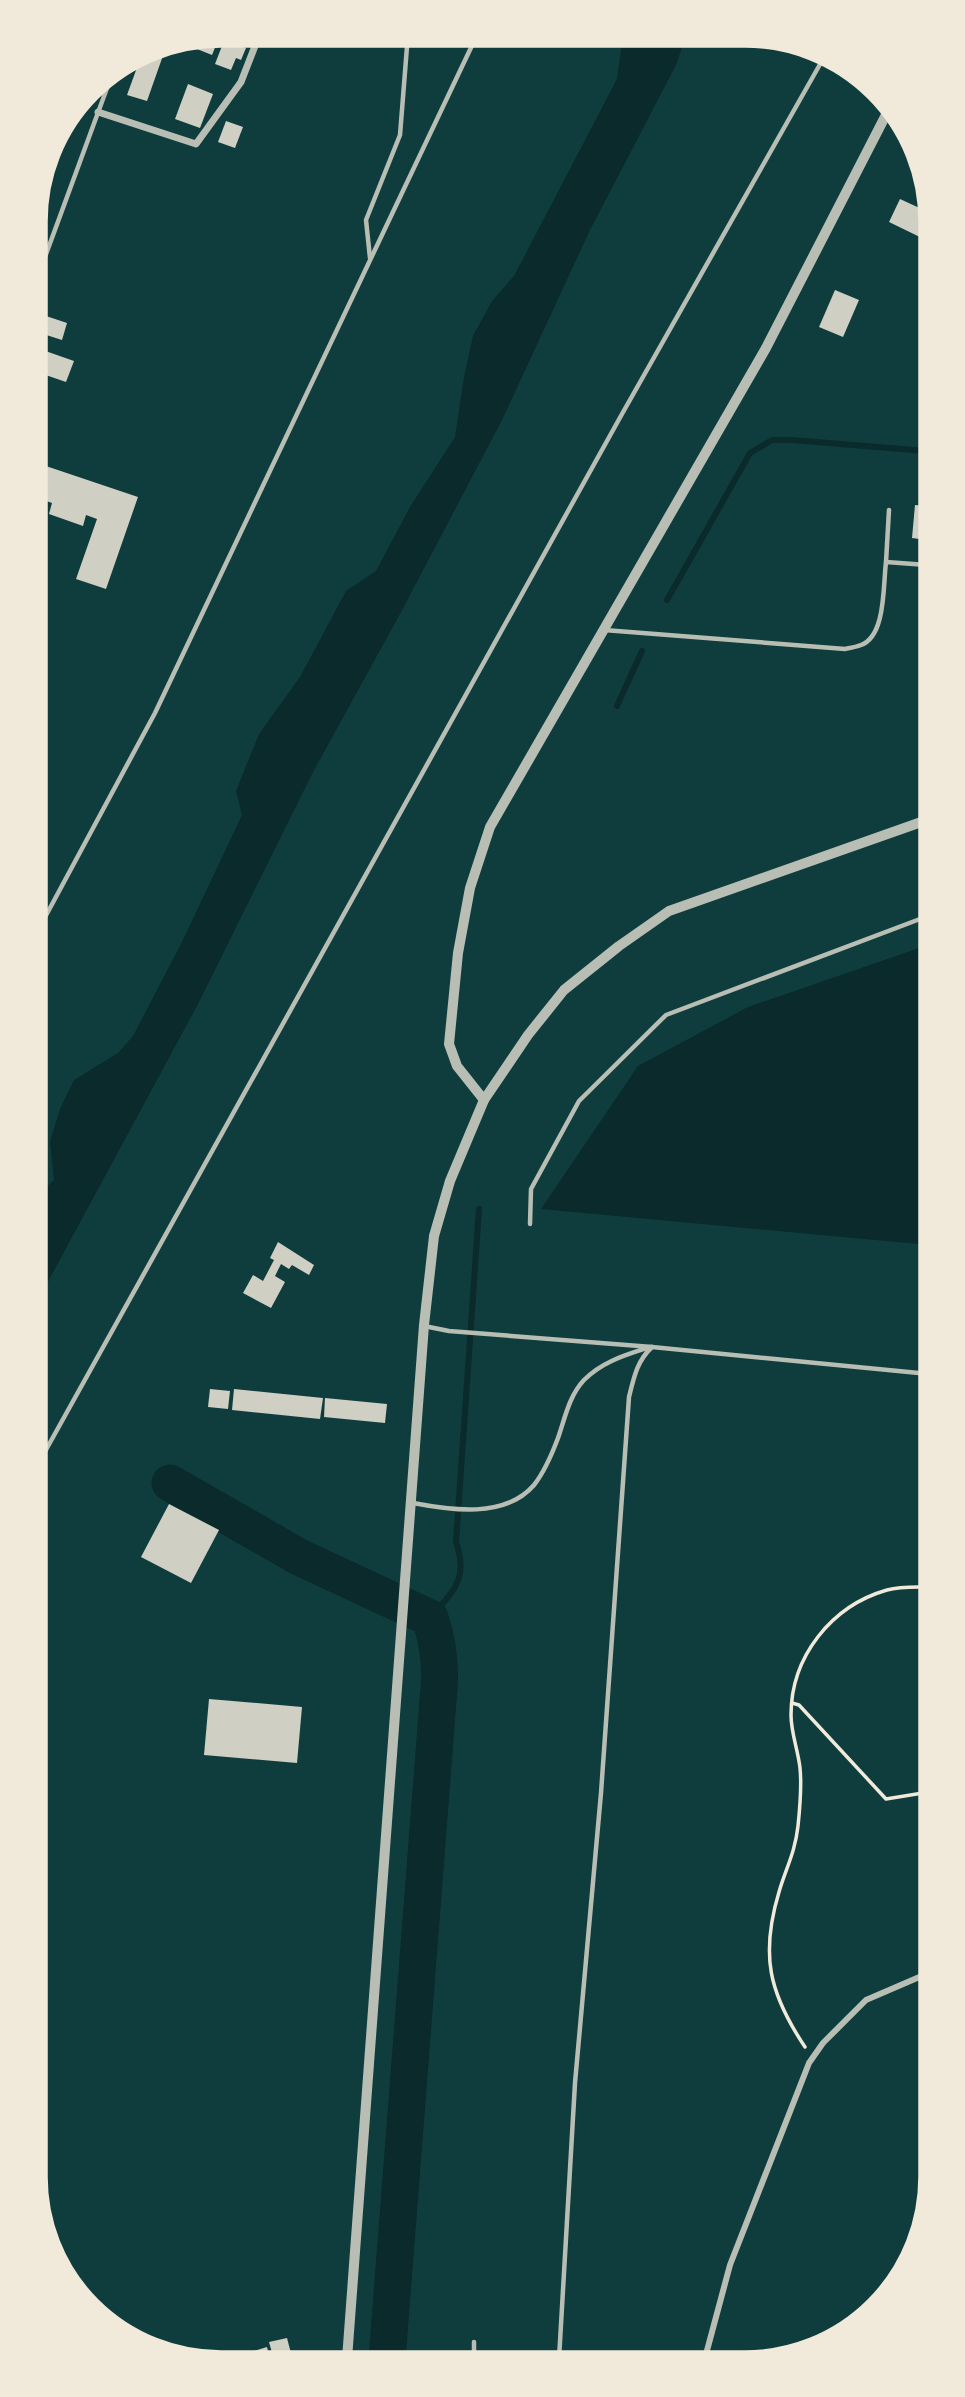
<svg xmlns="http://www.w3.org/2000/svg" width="965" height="2397" viewBox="0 0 965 2397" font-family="'Golos Text',sans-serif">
  <rect width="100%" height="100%" fill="#0f3d3e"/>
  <g fill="#0a2a2b">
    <polygon points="623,36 686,36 676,65 590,230 502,420 400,614 313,772 198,1004 37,1302 37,1196 54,1180 50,1141 60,1109 74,1080 118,1053 133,1036 182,942 242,815 236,791 259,734 300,677 346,591 376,571 410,507 455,437 464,377 473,336 492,301 514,276 617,79"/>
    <polygon points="928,945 929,1245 541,1209 638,1066 748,1007"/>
  </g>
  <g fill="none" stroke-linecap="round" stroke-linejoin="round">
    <g stroke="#0a2a2b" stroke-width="6">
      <polyline points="667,600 750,453 772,440 792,440 926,451"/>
      <polyline points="617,706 642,651"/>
      <path d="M430,1618c23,-27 39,-38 26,-76l23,-333"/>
    </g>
    <path stroke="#0a2a2b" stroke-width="37" d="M170,1483l129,74 131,61c8,24 11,45 9,70l-52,671"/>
  </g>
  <g fill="#cfcfc3">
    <polygon points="221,33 212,55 192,47 196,38"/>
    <polygon points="227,33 246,33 241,46 246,48 241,60 236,58 231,70 215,64"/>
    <polygon points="160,45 166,47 147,101 127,95 143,51"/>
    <polygon points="188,84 213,94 200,128 175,119"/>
    <polygon points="226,121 243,127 235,148 218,142"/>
    <polygon points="900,199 926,211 926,240 889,222"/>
    <polygon points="835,290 859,300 843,337 819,327"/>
    <polygon points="46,316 67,323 62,340 40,333"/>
    <polygon points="34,347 74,361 66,382 34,371"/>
    <polygon points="34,393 46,397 38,420 34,419"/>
    <polygon points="34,462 138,497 106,589 76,579 97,519 86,515 83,526 49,514 52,503 35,497"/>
    <polygon points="915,505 926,506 927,540 912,538"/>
    <polygon points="278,1242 314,1265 309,1275 292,1265 289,1269 281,1264 275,1276 285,1282 271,1308 243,1293 253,1275 263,1281 274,1260 270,1258"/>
    <polygon points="210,1389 230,1391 228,1409 208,1407"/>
    <polygon points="234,1389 323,1398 320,1419 232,1410"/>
    <polygon points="325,1398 387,1404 385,1423 324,1417"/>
    <polygon points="169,1504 219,1530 191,1583 141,1557"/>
    <polygon points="209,1699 302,1707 297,1763 204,1755"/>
    <polygon points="287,2338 292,2357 274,2360 269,2342"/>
    <polygon points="267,2347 269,2355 250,2360 247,2353"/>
  </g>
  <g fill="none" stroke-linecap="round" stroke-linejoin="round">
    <g stroke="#f1e9da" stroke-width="3.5">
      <polyline points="792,1703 799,1705 886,1799 929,1792 930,1798"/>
      <path d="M805,2047c-36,-54 -45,-92 -26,-155 7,-24 16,-39 19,-66 2,-19 4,-39 2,-58 -2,-18 -9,-35 -9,-53 0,-58 40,-109 96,-125 14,-4 29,-3 43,-3"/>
    </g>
    <g stroke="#b8beb3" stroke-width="4.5">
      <polyline points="370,258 366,220 400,135 408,34"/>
      <polyline points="34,287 114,69"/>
      <polyline points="886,562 889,510"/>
      <path d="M604,630l241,19c5,-1 11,-2 16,-4 25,-9 22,-60 25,-83l41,3"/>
      <polyline points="36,934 155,713 477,35"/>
      <polyline points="530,1224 531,1189 579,1101 666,1015 928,916"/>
      <polyline points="424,1326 449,1331 652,1347 929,1374"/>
      <polyline points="37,1466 622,414 823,59"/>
      <path d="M413,1503c37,7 92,16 121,-18 11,-14 18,-31 24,-47 7,-20 11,-42 26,-58 19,-19 42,-25 66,-33"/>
      <polyline points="474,2359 474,2342"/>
      <path d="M559,2359l16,-276 26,-290 28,-396c5,-20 8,-36 23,-50"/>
    </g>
    <polyline stroke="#b8beb3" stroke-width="6" points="705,2358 730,2265 809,2063 823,2043 866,2000 931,1972"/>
    <polyline stroke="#b8beb3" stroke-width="7" points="98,112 196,144 241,82 260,33"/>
    <g stroke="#b8beb3" stroke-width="10">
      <polyline points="484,1100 457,1066 449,1044 458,953 470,888 490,827 766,348 889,109"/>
      <polyline points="347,2359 424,1325 434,1236 450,1181 484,1100 528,1035 564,990 619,946 669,911 927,820"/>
    </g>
  </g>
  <path d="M0 0H965V2397H0ZM221 46H745A175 175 0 0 1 920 221V2177A175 175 0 0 1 745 2352H221A175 175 0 0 1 46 2177V221A175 175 0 0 1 221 46Z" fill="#f1e9da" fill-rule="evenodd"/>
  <path fill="none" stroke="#f1e9da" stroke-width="3.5" d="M221 46H745A175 175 0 0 1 920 221V2177A175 175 0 0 1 745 2352H221A175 175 0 0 1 46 2177V221A175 175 0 0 1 221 46Z"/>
</svg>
